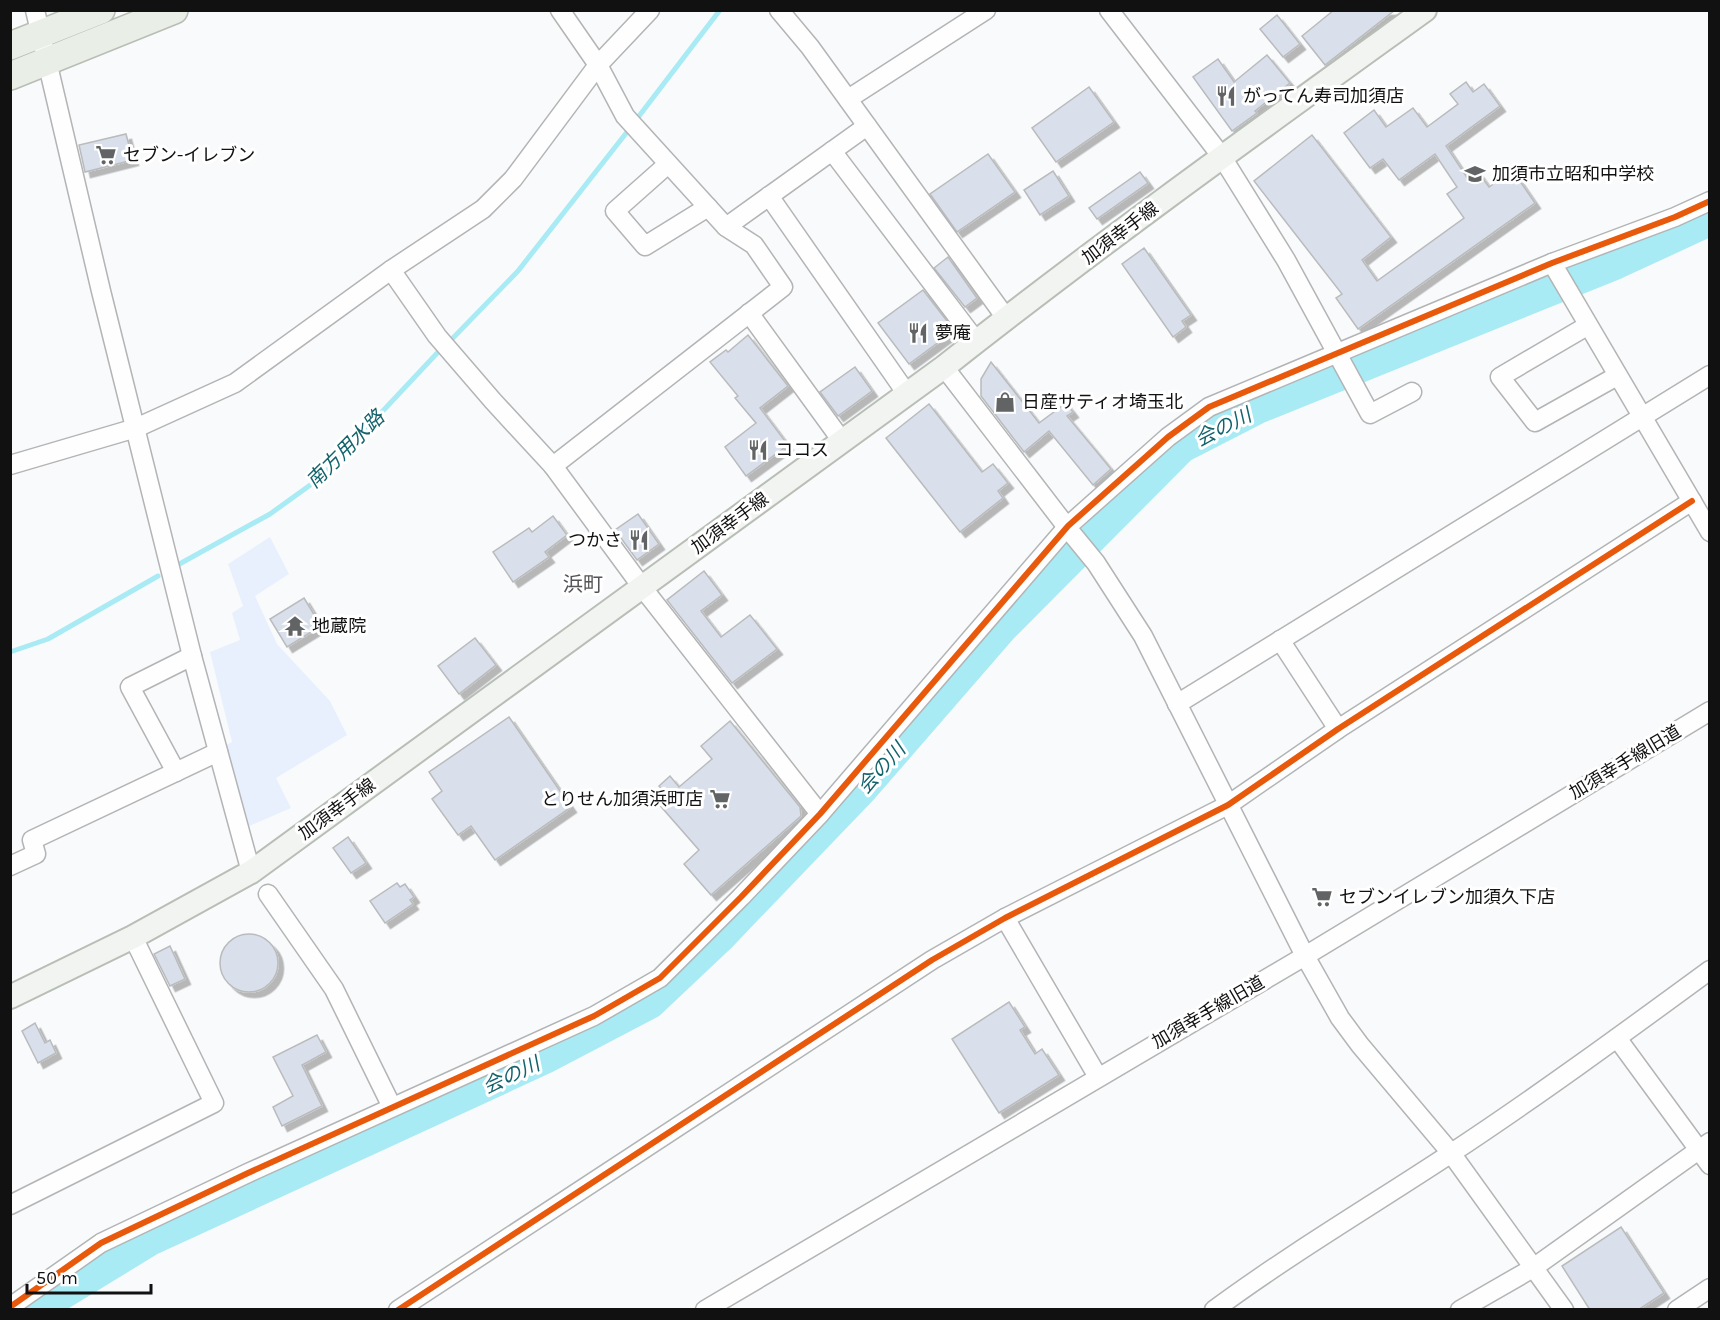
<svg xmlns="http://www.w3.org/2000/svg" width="1720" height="1320" viewBox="0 0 1720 1320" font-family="Karla,'Noto Sans JP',sans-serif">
  <defs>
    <filter id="shadow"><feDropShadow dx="5.5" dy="5.5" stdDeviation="0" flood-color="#0004"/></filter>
  </defs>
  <rect width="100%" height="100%" fill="#f9fafb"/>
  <polygon fill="#e9f0fd" points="270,537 289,574 255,596 277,644 330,701 347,735 276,778 291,808 247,827 224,746 232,742 210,652 240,640 232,613 243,606 228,564"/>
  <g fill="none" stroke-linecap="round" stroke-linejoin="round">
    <g stroke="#a8ebf4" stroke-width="5">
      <polyline points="636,120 720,10"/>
      <polyline points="452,339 518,271 627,132"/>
      <polyline points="174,567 270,514 320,478 440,350"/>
      <polyline points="10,652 48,639 158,576"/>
    </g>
    <polyline stroke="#a8ebf4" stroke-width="30" points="37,1310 150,1241 545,1059 650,1004 721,937 864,788 1003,628 1182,448 1260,408 1617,264 1710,221"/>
  </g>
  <g fill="#d9dfeb" stroke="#babbbc" stroke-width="1.5" filter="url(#shadow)">
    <polygon points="1334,10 1395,10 1325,65 1302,36"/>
    <polygon points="1277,15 1300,44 1283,57 1260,29"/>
    <polygon points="1267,55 1290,83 1255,111 1257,113 1232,131 1193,77 1218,59 1234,82"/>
    <polygon points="1466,82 1473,92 1484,84 1500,106 1446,146 1468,179 1478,172 1489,187 1513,171 1535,203 1358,329 1336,298 1342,294 1254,181 1312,135 1391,237 1362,260 1377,281 1464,218 1447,194 1457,187 1435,154 1399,180 1383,159 1370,168 1344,133 1374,110 1386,127 1413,108 1427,127 1458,104 1450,94"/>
    <polygon points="1089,87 1114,122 1056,162 1032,128"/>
    <polygon points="126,134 133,160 85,172 79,145"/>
    <polygon points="988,154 1015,192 957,232 930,194"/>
    <polygon points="1053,171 1069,196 1040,215 1024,190"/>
    <polygon points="1140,172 1148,183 1097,219 1089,208"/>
    <polygon points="1144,248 1191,315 1182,321 1186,327 1173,337 1122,264"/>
    <polygon points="948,257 977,298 965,307 934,268"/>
    <polygon points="923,290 947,321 944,323 951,333 909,364 878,323"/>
    <polygon points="748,335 788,386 760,408 788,445 746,476 725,447 756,423 735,398 738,396 710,362 726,350 728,352"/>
    <polygon points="991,362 1039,423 1066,403 1073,412 1067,416 1111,469 1093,485 1049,431 1024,452 981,396 981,379"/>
    <polygon points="855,367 872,391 838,416 820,392"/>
    <polygon points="929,404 982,472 993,464 1008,483 998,491 1003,498 960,532 886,438"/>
    <polygon points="638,514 659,544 637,560 615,530"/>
    <polygon points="553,516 567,535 545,552 549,557 513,582 493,552 529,528 532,532"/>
    <polygon points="704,571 722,595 701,611 721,637 750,615 777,649 732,683 667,600"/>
    <polygon points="304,598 321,626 287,647 270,619"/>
    <polygon points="475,638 496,665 459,694 438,666"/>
    <polygon points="509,717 571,807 495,860 471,826 458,835 432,799 442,791 429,772"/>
    <polygon points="730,721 800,807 801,816 711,895 684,864 699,850 657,802 666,794 659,786 670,776 679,787 712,759 701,746"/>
    <polygon points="348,837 366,863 351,873 333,848"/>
    <polygon points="397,883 400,887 405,884 414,897 410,900 413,904 385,923 370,901"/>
    <circle cx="249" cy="963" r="29"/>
    <polygon points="170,946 185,979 170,986 154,954"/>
    <polygon points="1009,1002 1025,1027 1020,1030 1035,1054 1042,1049 1059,1075 999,1113 952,1039"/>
    <polygon points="35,1023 45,1043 50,1040 56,1053 38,1063 22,1031"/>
    <polygon points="317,1035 326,1052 302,1065 322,1106 282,1126 273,1107 293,1096 273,1057"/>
    <polygon points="1621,1227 1664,1293 1638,1310 1590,1310 1562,1266"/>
  </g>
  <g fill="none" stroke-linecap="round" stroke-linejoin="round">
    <g stroke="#b3b4b5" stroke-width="21">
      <g id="minor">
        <polyline points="35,10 101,291 192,656 251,872"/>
        <polyline points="560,10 598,65 625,116 726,227"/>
        <polyline points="779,10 810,47 1006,318"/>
        <polyline points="1109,10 1222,157 1286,260 1370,414 1412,392"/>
        <polyline points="848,99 986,10"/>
        <polyline points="832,151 976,341"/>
        <polyline points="668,164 615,211 645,246 708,207"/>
        <polyline points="769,196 907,394"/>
        <polyline points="1552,263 1710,532"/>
        <polyline points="391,270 437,336 493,401 553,466 642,587 820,814"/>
        <polyline points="749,313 842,441"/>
        <polyline points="1587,326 1500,377 1535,422 1617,376"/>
        <polyline points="944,367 1073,535 1096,563 1143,636 1305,956 1340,1018 1360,1045 1451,1153 1564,1310"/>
        <polyline points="10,465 136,428 235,383 391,270 483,209 513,179 598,65 650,10"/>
        <polyline points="553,466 783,287 754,245 726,227 867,126"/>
        <polyline points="1280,640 1338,729"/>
        <polyline points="1177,704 1710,375"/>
        <polyline points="176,772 130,687 192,656"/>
        <polyline points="10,866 36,854 32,840 218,752"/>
        <polyline points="268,894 334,989 392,1107"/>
        <polyline points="1005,918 1098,1077"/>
        <polyline points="1617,1038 1710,1165"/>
        <polyline points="10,1205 214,1103 133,937"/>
        <polyline points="10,1307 101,1243 248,1173 594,1016 660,978 741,897 820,814 1068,526 1168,437 1209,407 1552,263 1675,217 1710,201"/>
        <polyline points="398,1310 932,960 1005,918 1228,805 1338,729 1692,501"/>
        <polyline points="705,1310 1305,956 1710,711"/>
        <path d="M1214,1310c76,-56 157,-104 236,-156 88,-58 174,-121 260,-184"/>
        <polyline points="1460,1310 1533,1268 1710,1142"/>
        <polyline points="1677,1310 1710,1288"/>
      </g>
    </g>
    <g stroke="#b8beb6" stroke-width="26">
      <path id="major" d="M10,997l123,-60 118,-65 693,-505c157,-124 319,-240 481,-357"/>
    </g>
    <g stroke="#b8beb6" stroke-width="30">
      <g id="highway">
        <polyline points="10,46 101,10"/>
        <polyline points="10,76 174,10"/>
      </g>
    </g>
    <use href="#minor" stroke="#fefefe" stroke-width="18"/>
    <use href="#major" stroke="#f1f4f0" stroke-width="22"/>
    <use href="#highway" stroke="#e9eee6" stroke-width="27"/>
    <g stroke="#fff" stroke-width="10">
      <g id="cycleway">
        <polyline points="10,1307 101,1243 248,1173 594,1016 660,978 741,897 820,814 1068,526 1168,437 1209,407 1552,263 1675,217 1710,201"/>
        <polyline points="398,1310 932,960 1005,918 1228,805 1338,729 1692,501"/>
      </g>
    </g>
    <use href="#cycleway" stroke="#e8590c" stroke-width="6"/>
  </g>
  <defs>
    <g id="restaurant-bare" transform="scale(1.62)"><path d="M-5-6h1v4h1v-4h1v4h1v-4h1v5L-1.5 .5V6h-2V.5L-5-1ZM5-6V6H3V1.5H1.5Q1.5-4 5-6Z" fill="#626364" stroke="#fff" stroke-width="2.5" paint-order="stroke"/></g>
    <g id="supermarket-bare" transform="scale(1.62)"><path d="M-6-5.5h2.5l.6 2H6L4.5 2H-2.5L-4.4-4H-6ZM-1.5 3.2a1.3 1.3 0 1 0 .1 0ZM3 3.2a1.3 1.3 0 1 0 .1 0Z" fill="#626364" stroke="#fff" stroke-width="2.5" paint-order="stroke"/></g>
    <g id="school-bare" transform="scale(1.62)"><path d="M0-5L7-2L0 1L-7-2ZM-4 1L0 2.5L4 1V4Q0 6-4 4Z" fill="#626364" stroke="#fff" stroke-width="2.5" paint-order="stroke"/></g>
    <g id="shop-bare" transform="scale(1.62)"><path d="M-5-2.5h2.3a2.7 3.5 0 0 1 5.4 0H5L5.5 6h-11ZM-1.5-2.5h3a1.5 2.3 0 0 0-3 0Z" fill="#626364" stroke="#fff" stroke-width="2.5" paint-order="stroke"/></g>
    <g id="temple-bare" transform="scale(1.62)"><path d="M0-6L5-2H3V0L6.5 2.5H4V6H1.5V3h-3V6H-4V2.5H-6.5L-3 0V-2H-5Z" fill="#626364" stroke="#fff" stroke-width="2.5" paint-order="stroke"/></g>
  </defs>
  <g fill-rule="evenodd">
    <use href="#restaurant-bare" x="1226" y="96"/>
    <use href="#supermarket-bare" x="106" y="155"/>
    <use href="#school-bare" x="1475" y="174"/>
    <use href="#restaurant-bare" x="918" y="333"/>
    <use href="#shop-bare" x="1005" y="402"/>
    <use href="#restaurant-bare" x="758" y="450"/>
    <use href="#restaurant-bare" x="639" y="540"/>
    <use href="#temple-bare" x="295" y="626"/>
    <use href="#supermarket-bare" x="720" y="799"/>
    <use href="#supermarket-bare" x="1322" y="897"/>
  </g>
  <g text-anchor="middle" stroke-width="6" stroke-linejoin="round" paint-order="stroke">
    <g font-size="18" fill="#111112" stroke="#fff" text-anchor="start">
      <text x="1243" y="102">がってん寿司加須店</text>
      <text x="123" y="161">セブン-イレブン</text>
      <text x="1492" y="180">加須市立昭和中学校</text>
      <text x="935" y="339">夢庵</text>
      <text x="1022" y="408">日産サティオ埼玉北</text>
      <text x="775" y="456">ココス</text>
      <text x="622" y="546" text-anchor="end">つかさ</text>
      <text x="312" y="632">地蔵院</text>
      <text x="703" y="805" text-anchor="end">とりせん加須浜町店</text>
      <text x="1339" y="903">セブンイレブン加須久下店</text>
    </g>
    <g font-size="18" fill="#111112" stroke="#fff">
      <text transform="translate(1120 233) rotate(-37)" y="6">加須幸手線</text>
      <text transform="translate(730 523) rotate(-36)" y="6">加須幸手線</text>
      <text transform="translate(1625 762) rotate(-31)" y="6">加須幸手線旧道</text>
      <text transform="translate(337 809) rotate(-36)" y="6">加須幸手線</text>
      <text transform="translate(1208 1012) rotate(-30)" y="6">加須幸手線旧道</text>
    </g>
    <g font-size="20" font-style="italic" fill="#14636c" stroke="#fff">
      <text transform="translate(1223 427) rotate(-27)" y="7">会の川</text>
      <text transform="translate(345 449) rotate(-45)" y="7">南方用水路</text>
      <text transform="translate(881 768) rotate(-48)" y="7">会の川</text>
      <text transform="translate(511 1075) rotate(-25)" y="7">会の川</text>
    </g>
    <g font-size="20" fill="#535456" stroke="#fff">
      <text x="583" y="591">浜町</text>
    </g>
  </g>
  <rect width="1720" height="1320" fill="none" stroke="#111112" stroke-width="24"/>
  <path d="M27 1284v9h124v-9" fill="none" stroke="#111112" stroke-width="3"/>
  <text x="36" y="1284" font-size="18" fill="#111112" stroke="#ffffff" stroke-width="4.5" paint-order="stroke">50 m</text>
</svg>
